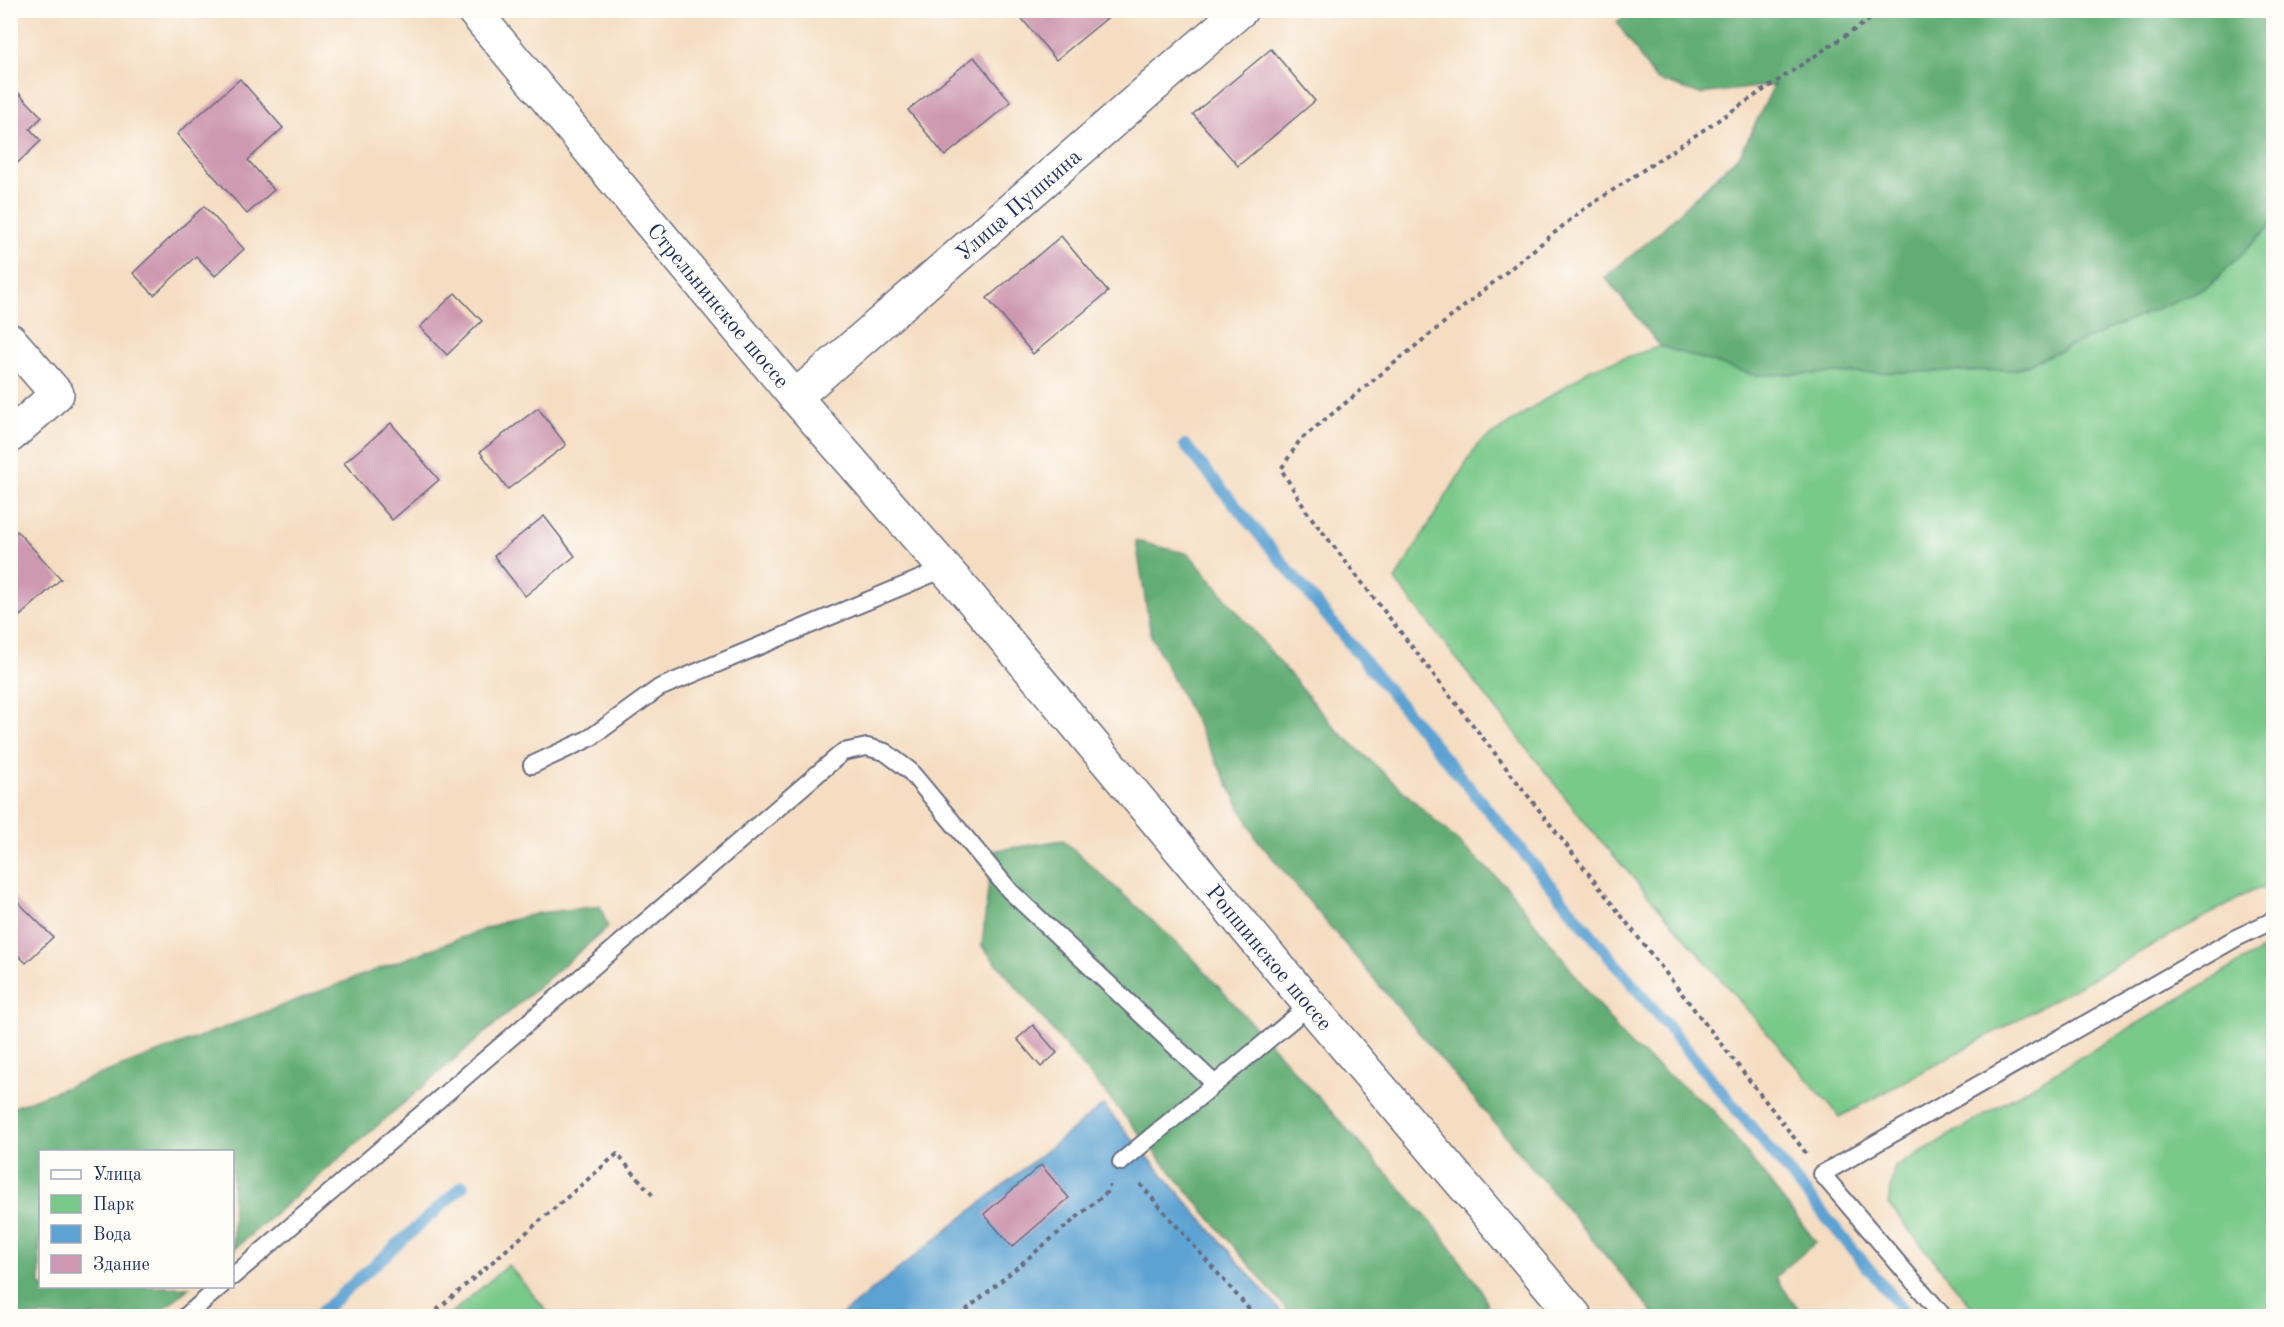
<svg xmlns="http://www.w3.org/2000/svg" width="2284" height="1327" viewBox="0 0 2284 1327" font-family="'Old Standard TT',serif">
  <rect width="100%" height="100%" fill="#fdfcf7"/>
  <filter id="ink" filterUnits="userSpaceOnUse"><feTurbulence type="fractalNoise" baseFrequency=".0167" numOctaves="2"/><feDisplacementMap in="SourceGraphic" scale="12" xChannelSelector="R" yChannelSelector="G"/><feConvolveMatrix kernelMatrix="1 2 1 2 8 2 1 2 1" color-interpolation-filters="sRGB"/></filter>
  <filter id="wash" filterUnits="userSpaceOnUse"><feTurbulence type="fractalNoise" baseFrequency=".008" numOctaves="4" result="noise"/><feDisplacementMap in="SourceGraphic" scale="24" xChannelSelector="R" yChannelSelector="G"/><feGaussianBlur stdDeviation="1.35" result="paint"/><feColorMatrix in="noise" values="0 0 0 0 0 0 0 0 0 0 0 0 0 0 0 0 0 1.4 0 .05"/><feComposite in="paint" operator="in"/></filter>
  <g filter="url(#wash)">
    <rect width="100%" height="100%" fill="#f5ddc1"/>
    <g fill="#79c989" stroke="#4a7c74" stroke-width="1.5">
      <polygon points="2273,223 2273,887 2253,890 1840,1117 1583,820 1395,580 1478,444 1591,369 1660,346 2015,370 2209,286"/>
      <polygon points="2273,943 2273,1316 1979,1316 1888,1204 1894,1168"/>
      <polygon points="508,1265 551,1316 448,1316"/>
    </g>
    <g fill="#62ad75" stroke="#3e6e6a" stroke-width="1.5">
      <polygon points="1631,11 2273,11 2273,223 2209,286 2015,370 1754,375 1660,346 1605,277 1654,237 1741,153 1774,85 1700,94 1655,79 1617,22"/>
      <polygon points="1136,541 1189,554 1334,727 1508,888 1627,1042 1714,1111 1816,1242 1775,1277 1804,1316 1656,1316 1256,838 1151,636"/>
      <polygon points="1063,840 1190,955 1438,1230 1482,1291 1491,1316 1292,1316 982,946 992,851"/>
      <polygon points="600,906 608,927 233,1250 232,1152 40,1152 40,1286 190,1287 155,1316 11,1316 11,1108 503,922 539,913"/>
    </g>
    <polygon fill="#5ca2d2" stroke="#3c6898" stroke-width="1.5" points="1103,1105 1285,1316 840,1316"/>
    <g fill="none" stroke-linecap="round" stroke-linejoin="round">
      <g stroke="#5ca2d2" stroke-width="12">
        <polyline points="1185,445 1908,1316"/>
        <polyline points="317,1316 463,1186"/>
      </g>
    </g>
    <g id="blocks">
      <g fill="#ce99b0">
        <polygon points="1022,10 1117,10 1056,60 1018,14"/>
        <polygon points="1271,49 1315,101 1238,166 1193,114"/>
        <polygon points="974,57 1011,102 945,156 908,110"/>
        <polygon points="240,79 283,128 248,160 274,190 247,214 177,134"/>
        <polygon points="10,84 42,117 30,129 41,141 10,170"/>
        <polygon points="204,206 244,249 215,276 196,256 154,295 133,273"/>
        <polygon points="1061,236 1108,292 1033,354 987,298"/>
        <polygon points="455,293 482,321 447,355 420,327"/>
        <polygon points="538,408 566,445 508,489 480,452"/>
        <polygon points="391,423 439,480 392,520 344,463"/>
        <polygon points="544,516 575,556 525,596 494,556"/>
        <polygon points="17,531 61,579 12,623 10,537"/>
        <polygon points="12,896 53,937 26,963 10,947"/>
        <polygon points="1033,1025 1057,1053 1041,1067 1017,1039"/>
        <polygon points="1041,1165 1069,1198 1012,1247 984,1214"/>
      </g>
    </g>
  </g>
  <g filter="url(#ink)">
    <use href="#blocks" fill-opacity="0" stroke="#676c81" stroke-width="1.5"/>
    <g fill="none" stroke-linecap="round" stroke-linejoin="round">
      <g stroke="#676c81" stroke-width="20">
        <g id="service">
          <polyline points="532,765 590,738 659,688 946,568"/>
          <polyline points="1121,1162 1310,1005"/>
          <polyline points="232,1277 843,752 867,747 885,752 909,770 1010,891 1215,1084"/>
          <polyline points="186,1316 221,1286"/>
          <polyline points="1943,1316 1822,1174 2236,938 2274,920"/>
        </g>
      </g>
      <g stroke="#676c81" stroke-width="36">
        <g id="minor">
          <polyline points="10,340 57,394 10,436"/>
          <polyline points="795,397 1241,10"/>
        </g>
      </g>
      <g stroke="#676c81" stroke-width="36">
        <polyline id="secondary" points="473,10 795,397 969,596 1310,1005 1575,1316"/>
      </g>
      <g stroke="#676c81" stroke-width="4" stroke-dasharray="4.5 4.5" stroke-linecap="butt">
        <polyline points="1806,1153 1307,512 1281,469 1300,440 1580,212 1884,10"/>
        <polyline points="1140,1184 1255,1316"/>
        <polyline points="430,1316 617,1154 655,1198"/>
        <polyline points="959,1316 1106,1193 1110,1185"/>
      </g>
      <use href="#service" stroke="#fff" stroke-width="16"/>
      <use href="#minor" stroke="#fff" stroke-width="33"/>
      <use href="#secondary" stroke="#fff" stroke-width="33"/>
    </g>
  </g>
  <g text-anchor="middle" stroke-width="4.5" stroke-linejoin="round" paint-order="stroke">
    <g font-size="22" fill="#1b2f5e" stroke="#fdfcf7">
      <text transform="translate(1018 204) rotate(-41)" y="8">Улица Пушкина</text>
      <text transform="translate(719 305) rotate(50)" y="8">Стрельнинское шоссе</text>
      <text transform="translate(1270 957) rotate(50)" y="8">Ропшинское шоссе</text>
    </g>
  </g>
  <rect width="2284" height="1327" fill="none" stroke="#fdfcf7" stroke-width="36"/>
  <rect x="39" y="1150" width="195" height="138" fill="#fdfcf7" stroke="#a3aaba" stroke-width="1.5"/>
  <rect x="51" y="1170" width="30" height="9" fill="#ffffff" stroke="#a3aaba" stroke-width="1.5"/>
  <text x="93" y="1180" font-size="18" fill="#1b2f5e">Улица</text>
  <rect x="51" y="1195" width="30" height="18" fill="#79c989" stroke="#a3aaba" stroke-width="1.5"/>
  <text x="93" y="1210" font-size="18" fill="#1b2f5e">Парк</text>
  <rect x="51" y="1225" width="30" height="18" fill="#5ca2d2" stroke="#a3aaba" stroke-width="1.5"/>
  <text x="93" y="1240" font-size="18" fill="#1b2f5e">Вода</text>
  <rect x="51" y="1255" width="30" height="18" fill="#ce99b0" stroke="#a3aaba" stroke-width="1.5"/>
  <text x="93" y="1270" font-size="18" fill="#1b2f5e">Здание</text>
</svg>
